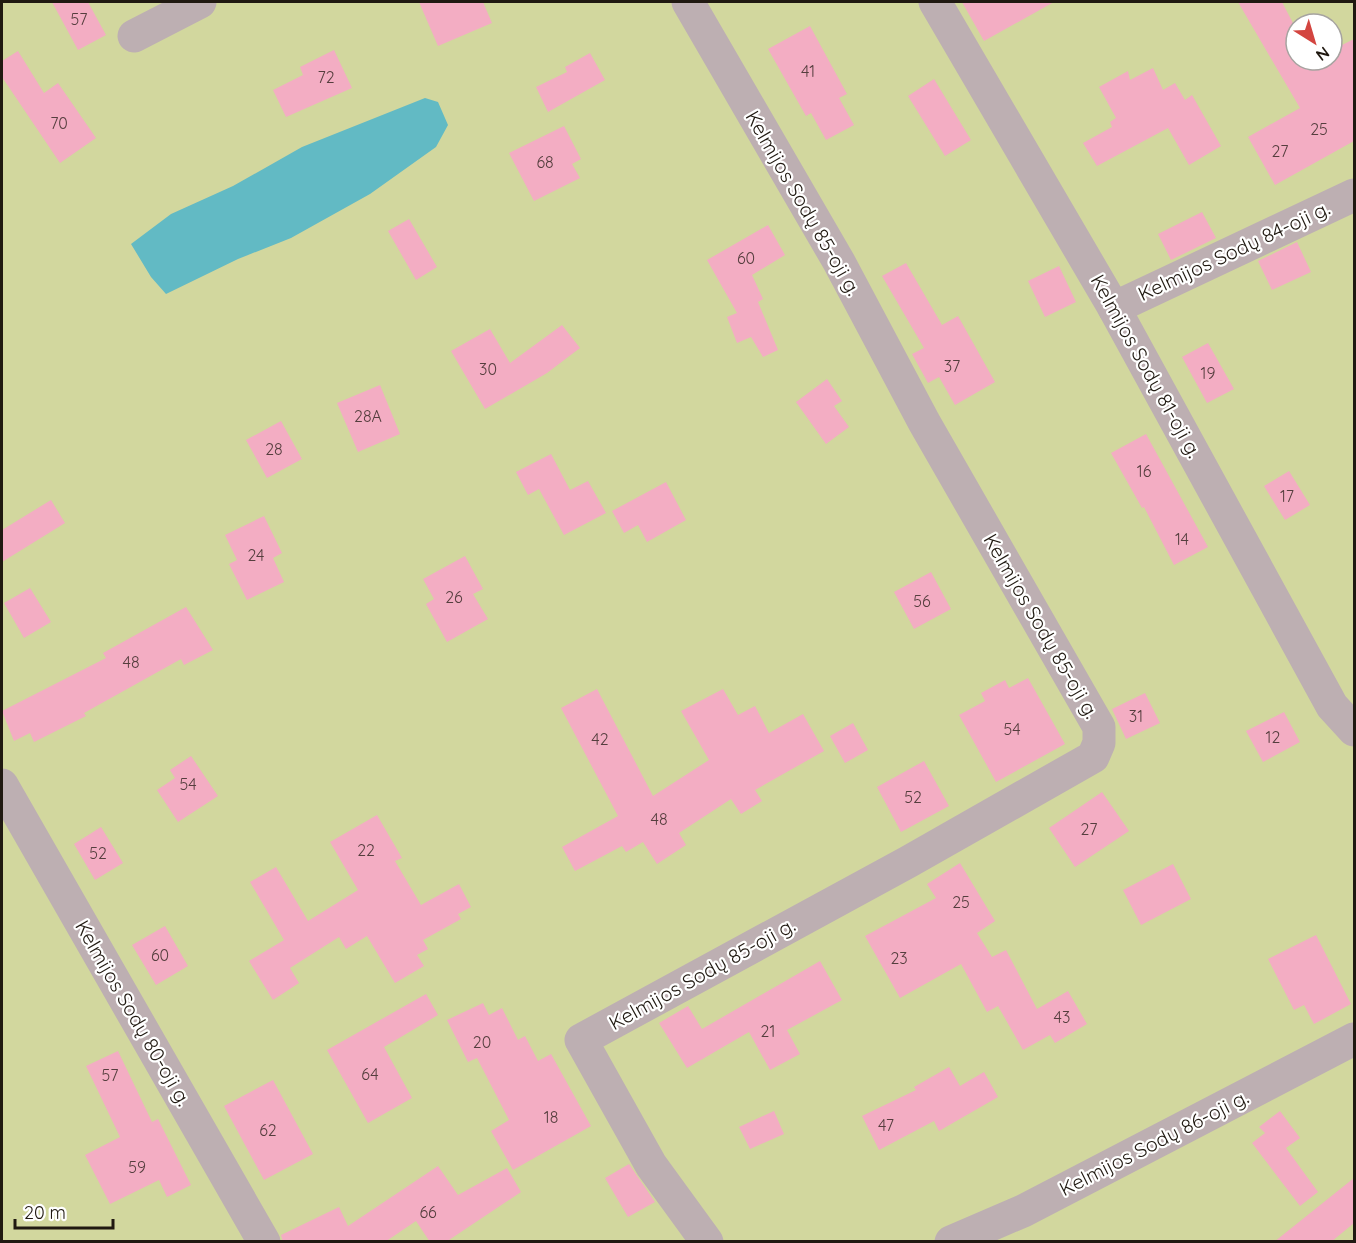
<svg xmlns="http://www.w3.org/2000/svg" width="1356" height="1243" viewBox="0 0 1356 1243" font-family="Quicksand,sans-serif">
  <rect width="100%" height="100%" fill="#fef2e4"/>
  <path fill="#d2d79e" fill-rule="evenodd" d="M2,2h1352v1239h-1352zM1296,24h36v36h-36z"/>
  <polygon fill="#62bac4" points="425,98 438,102 448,125 436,147 370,194 291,238 238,259 166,294 151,277 131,244 171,214 233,186 302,147"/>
  <g fill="#f3adc3">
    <polygon points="52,2 88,2 106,35 78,50"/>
    <polygon points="419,2 483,2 492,23 438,46"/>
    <polygon points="962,2 1054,2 984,41"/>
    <polygon points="1238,2 1282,2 1296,29 1296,60 1332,60 1333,33 1340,46 1354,39 1354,141 1275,185 1248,137 1300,108"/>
    <polygon points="810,26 847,94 839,98 854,125 826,140 811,113 806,116 768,49"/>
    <polygon points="334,50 352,88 286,117 273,90 303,75 300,67"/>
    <polygon points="18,51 44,93 58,83 96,138 60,163 2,77 2,61"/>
    <polygon points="590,53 605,80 548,112 536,87 567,72 565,67"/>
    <polygon points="1153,68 1163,90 1175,83 1185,100 1192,95 1221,146 1189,165 1168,128 1097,166 1083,143 1112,127 1110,122 1116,118 1099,87 1128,71 1130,80"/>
    <polygon points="934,79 971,140 945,156 908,96"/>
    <polygon points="564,126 581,159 572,164 580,178 534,201 509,153"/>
    <polygon points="1202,212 1216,238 1171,260 1158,234"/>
    <polygon points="409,219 437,267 416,280 388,231"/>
    <polygon points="768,225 785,255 752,275 763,299 758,302 778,350 763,357 751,337 737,343 727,317 737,313 707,260"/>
    <polygon points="1297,242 1311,272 1272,290 1258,261"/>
    <polygon points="906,263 942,325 958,316 995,382 955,405 939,377 928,383 912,354 924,348 882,276"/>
    <polygon points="1059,266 1076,302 1045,317 1028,281"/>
    <polygon points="562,325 580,348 547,373 485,409 451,351 490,329 510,363"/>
    <polygon points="1208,343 1234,389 1207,403 1182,357"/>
    <polygon points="827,379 842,401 834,406 849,427 826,444 796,402"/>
    <polygon points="380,385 400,434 358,452 337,403"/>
    <polygon points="281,421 302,459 267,478 246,440"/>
    <polygon points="1146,434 1208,547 1174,565 1144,507 1142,508 1111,453"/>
    <polygon points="551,454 570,490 588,481 606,513 564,535 539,489 528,495 516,472"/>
    <polygon points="1289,471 1310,505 1285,520 1264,486"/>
    <polygon points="666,482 686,520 647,542 638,525 624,533 612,511"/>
    <polygon points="51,500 65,523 2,562 2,530"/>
    <polygon points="264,516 282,553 273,558 284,582 247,600 229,564 237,560 225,535"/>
    <polygon points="465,556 483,589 473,594 488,619 447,642 426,604 434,599 423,579"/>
    <polygon points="931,572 951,609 914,629 894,592"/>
    <polygon points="30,588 51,622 24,638 4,603"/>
    <polygon points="186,607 213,650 184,665 181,659 84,713 86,716 34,742 30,733 14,741 2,711 106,658 103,653"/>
    <polygon points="1028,678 1065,744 996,782 959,715 985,701 981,693 1005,680 1009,688"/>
    <polygon points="597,689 653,796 709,760 681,711 723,689 738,715 755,706 769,733 803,714 824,751 755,790 762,801 741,814 731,799 679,833 686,845 657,864 643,842 626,852 622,846 575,871 562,847 618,816 561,708"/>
    <polygon points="1145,693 1160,723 1126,739 1112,709"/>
    <polygon points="1284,712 1300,742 1263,762 1246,731"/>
    <polygon points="853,723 868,750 845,763 830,736"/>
    <polygon points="191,756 218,796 178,822 157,790 175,778 170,770"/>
    <polygon points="924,761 949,806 901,832 877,787"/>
    <polygon points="1102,792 1129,831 1075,867 1049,828"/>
    <polygon points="377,815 402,858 395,861 421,905 459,884 471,907 458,914 461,919 423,940 428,949 417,955 424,966 395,983 367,936 346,949 339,937 290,968 299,983 273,1000 249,961 284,940 250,882 276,867 308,921 358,890 330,842"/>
    <polygon points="101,827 123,863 95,880 74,844"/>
    <polygon points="960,863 995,921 977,933 992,957 1006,950 1037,1009 1068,991 1087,1024 1055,1043 1050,1035 1023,1050 998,1006 987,1012 961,964 900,998 865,936 936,898 927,884"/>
    <polygon points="1173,864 1191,899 1141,925 1123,890"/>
    <polygon points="165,926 188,966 156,985 132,945"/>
    <polygon points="1316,935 1351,1004 1314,1024 1304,1005 1294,1010 1268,959"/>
    <polygon points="820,961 842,1000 787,1030 800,1054 770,1070 749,1032 687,1068 659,1023 688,1006 702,1029"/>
    <polygon points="426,994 438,1015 384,1047 412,1098 368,1123 327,1050"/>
    <polygon points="483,1003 489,1015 502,1008 518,1040 525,1036 538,1061 551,1054 591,1126 513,1170 491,1131 509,1120 477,1058 468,1062 447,1020"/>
    <polygon points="118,1051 152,1122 158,1119 191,1185 167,1197 159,1180 110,1204 85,1155 120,1137 86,1066"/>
    <polygon points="949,1067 960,1086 984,1072 998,1097 939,1131 934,1121 879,1150 862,1116 916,1090 914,1087"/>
    <polygon points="273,1080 313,1154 264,1180 224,1106"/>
    <polygon points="774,1111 784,1134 750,1149 739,1127"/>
    <polygon points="1280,1111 1300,1138 1286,1148 1318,1192 1300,1206 1252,1143 1265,1133 1259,1127"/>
    <polygon points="629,1164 655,1202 628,1217 605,1178"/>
    <polygon points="438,1166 458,1195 507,1168 521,1192 446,1242 430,1242 416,1221 385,1242 283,1242 281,1235 339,1207 348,1226"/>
    <polygon points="1354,1178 1354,1223 1331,1242 1274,1242"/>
  </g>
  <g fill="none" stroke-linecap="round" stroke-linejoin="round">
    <g stroke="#bdafb2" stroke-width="33">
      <polyline points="688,2 839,262 924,422 1099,727 1099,743 1093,757 908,862 581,1040 651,1165 707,1242"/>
      <polyline points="935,2 1114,308 1332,706 1354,730"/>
      <polyline points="134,36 200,2"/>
      <polyline points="1114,308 1354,195"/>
      <polyline points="2,785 264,1242"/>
      <polyline points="951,1242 1023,1211 1354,1039"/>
    </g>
  </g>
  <g text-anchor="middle" stroke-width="4.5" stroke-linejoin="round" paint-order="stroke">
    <g font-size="16" fill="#553e3e">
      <text x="79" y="25">57</text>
      <text x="808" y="77">41</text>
      <text x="326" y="83">72</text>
      <text x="59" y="129">70</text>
      <text x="1319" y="135">25</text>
      <text x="1280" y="157">27</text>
      <text x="545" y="168">68</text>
      <text x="746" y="264">60</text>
      <text x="952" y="372">37</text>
      <text x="488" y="375">30</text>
      <text x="1208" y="379">19</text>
      <text x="368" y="422">28A</text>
      <text x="274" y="455">28</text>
      <text x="1144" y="477">16</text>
      <text x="1287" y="502">17</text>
      <text x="1182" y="545">14</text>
      <text x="256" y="561">24</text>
      <text x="454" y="603">26</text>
      <text x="922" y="607">56</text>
      <text x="131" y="668">48</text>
      <text x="1136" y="722">31</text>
      <text x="1012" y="735">54</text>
      <text x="1273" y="743">12</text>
      <text x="600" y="745">42</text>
      <text x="188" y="790">54</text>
      <text x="913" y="803">52</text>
      <text x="659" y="825">48</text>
      <text x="1089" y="835">27</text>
      <text x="366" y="856">22</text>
      <text x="98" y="859">52</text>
      <text x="961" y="908">25</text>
      <text x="160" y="961">60</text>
      <text x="899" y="964">23</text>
      <text x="1062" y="1023">43</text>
      <text x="768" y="1037">21</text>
      <text x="482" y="1048">20</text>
      <text x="370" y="1080">64</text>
      <text x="110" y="1081">57</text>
      <text x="551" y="1123">18</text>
      <text x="886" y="1131">47</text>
      <text x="268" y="1136">62</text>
      <text x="137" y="1173">59</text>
      <text x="428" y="1218">66</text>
    </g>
    <g font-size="20" fill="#201911" stroke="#fff">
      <text transform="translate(803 203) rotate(60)" y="7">Kelmijos Sodų 85-oji g.</text>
      <text transform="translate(1234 251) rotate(-25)" y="7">Kelmijos Sodų 84-oji g.</text>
      <text transform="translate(1146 366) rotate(61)" y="7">Kelmijos Sodų 81-oji g.</text>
      <text transform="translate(1041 626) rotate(60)" y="7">Kelmijos Sodų 85-oji g.</text>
      <text transform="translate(702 974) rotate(-29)" y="7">Kelmijos Sodų 85-oji g.</text>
      <text transform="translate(133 1013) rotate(60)" y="7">Kelmijos Sodų 80-oji g.</text>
      <text transform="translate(1154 1143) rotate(-27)" y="7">Kelmijos Sodų 86-oji g.</text>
    </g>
  </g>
  <rect width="1356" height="1243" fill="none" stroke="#201911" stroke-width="6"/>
  <g transform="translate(1314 42) rotate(143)"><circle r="28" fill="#ffffff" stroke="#a6a3a0" stroke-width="1.5"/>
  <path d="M0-4.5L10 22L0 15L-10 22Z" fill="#d34540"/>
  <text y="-9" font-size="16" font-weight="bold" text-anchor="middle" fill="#201911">N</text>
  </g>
  <path d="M15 1219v9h98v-9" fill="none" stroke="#201911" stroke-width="3"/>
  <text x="24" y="1219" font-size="18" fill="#201911" stroke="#ffffff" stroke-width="4.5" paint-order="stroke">20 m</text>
</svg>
